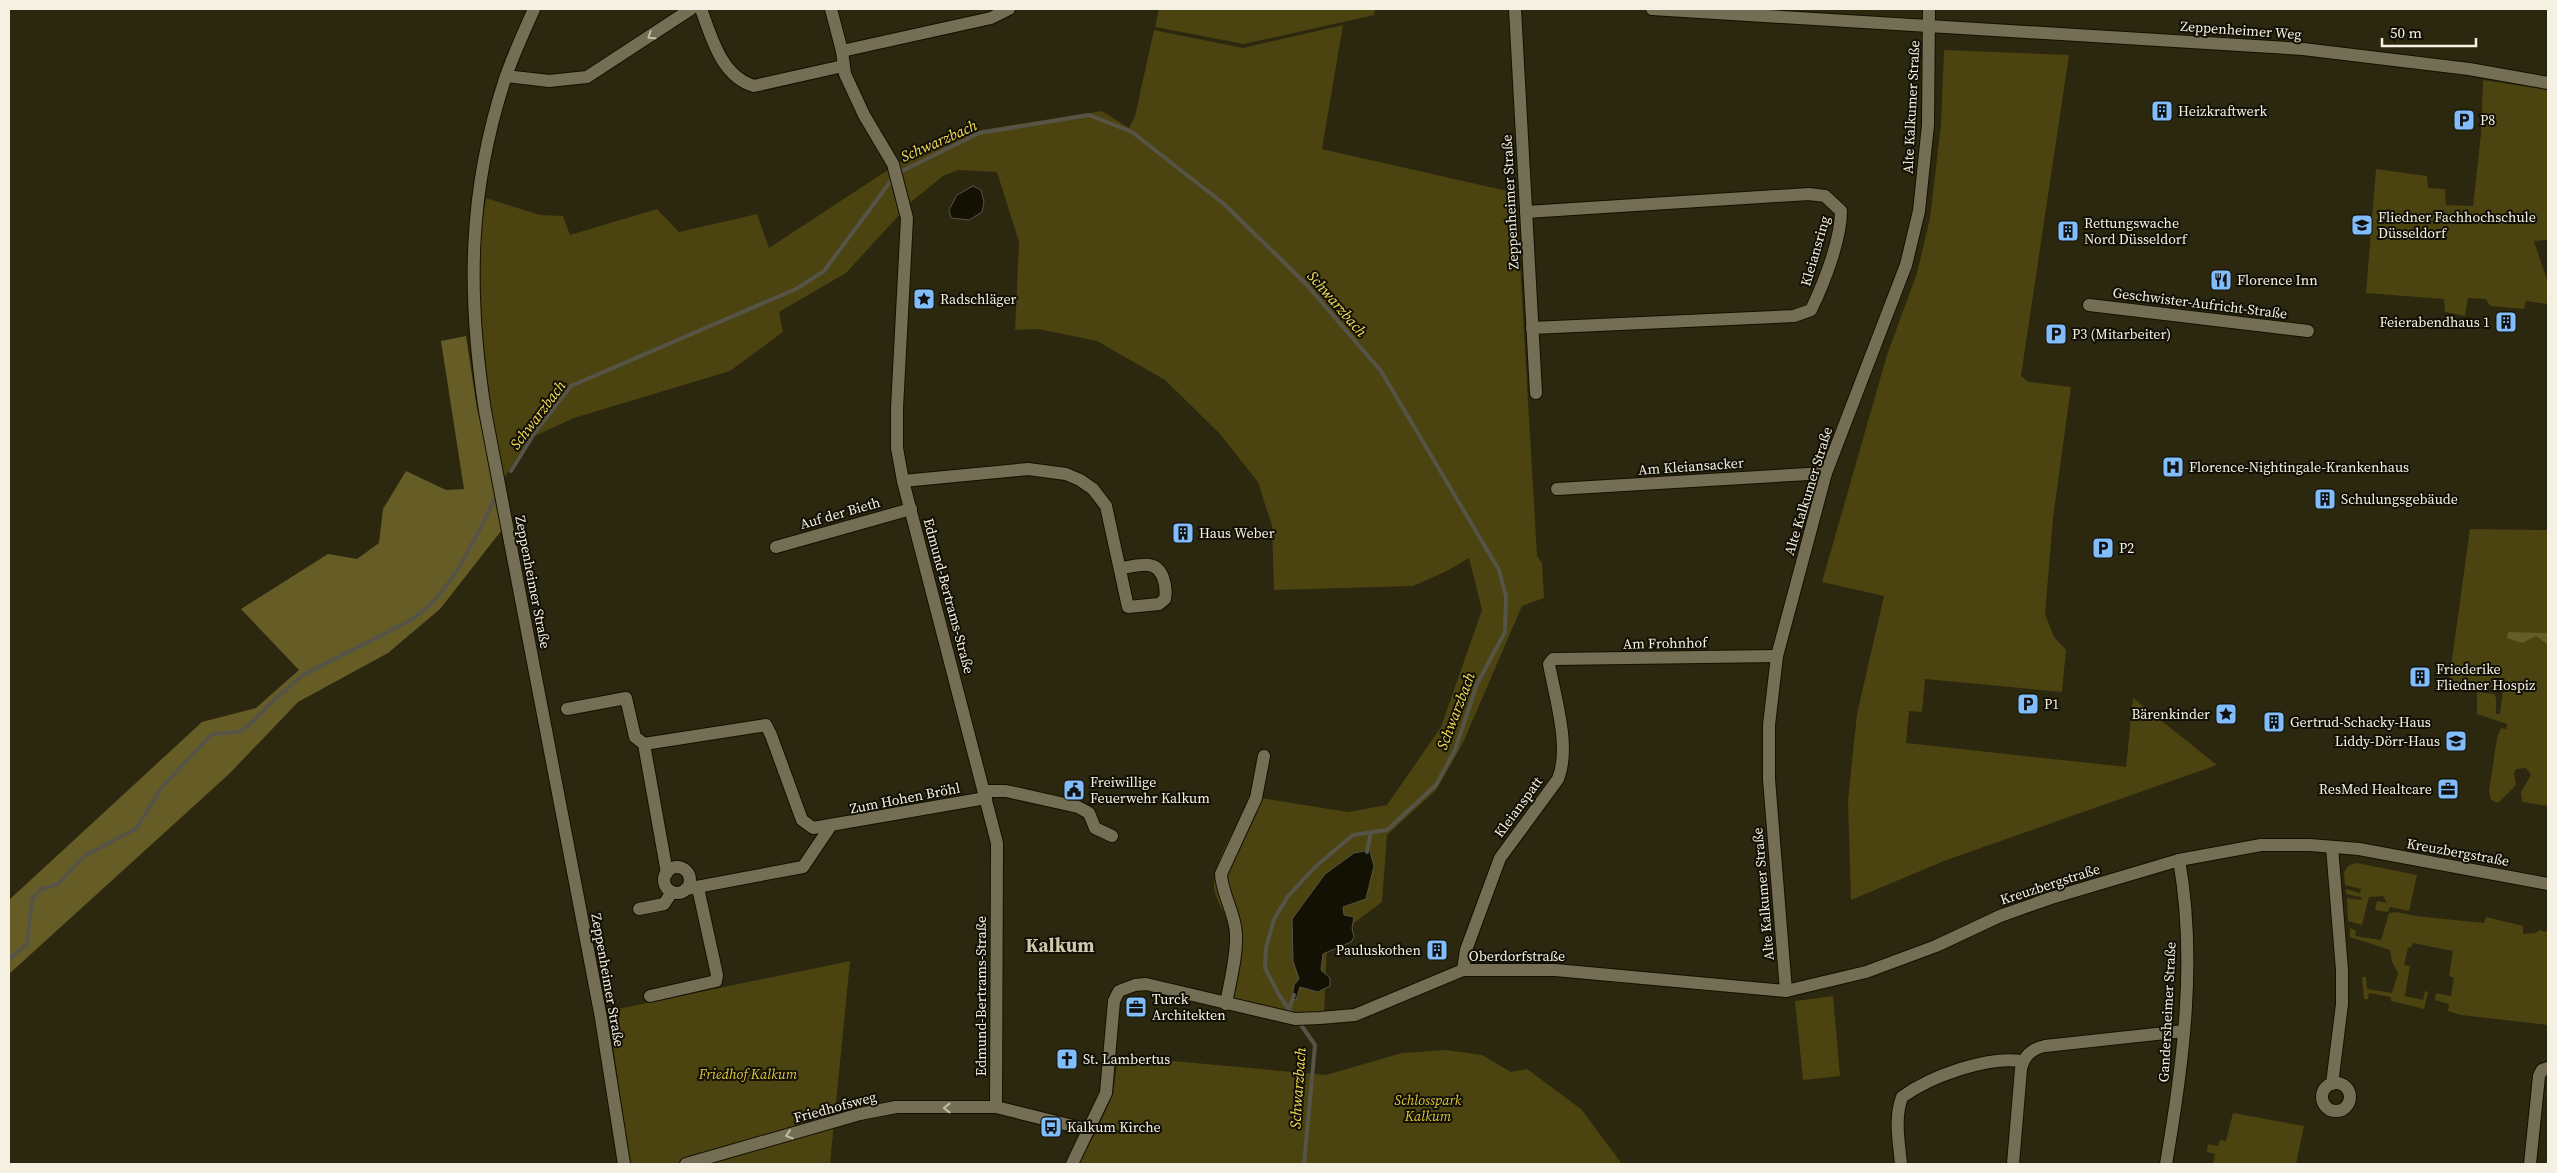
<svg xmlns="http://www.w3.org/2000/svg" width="2557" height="1173" viewBox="0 0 2557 1173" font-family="'Source Serif 4',serif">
  <rect width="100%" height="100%" fill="#2c270f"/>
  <g fill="#4b4310">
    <polygon points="1159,9 1375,9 1374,15 1244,44 1155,27"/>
    <path d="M1343,25l-21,124 194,44 21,363 5,7 2,35 -22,8 -60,139 -26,45 -49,45 -5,67 -55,41 -3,72 -42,-4 -61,-14c4,-21 11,-47 8,-69 -2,-13 -16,-32 -15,-43 1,-27 20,-54 32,-78l2,-11 100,16 39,-7 54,-78 41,-117 -13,-52 -24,14 -32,14 -139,4 -2,-64 -14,-44 -38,-48 -55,-54 -68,-39 -59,-12 -23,1 4,-88 -22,-70 -39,-2 -15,6 -32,26 -65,71 -67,39 4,20 -53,39 -156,47 -46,21 -25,41 -21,-125 -6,-90 10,-67 54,17 23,1 7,19 87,-26 22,23 78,-18 12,34 131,-86 69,-30 133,-21 27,17 6,-12 19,-86 89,18z"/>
    <polygon points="1944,50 2069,55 2021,376 2029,382 2071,387 2053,518 2045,614 2054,637 2066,650 2062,692 1925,679 1922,712 1909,711 1906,743 2126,767 2133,698 2217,765 1944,861 1851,900 1848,800 1857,714 1884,596 1822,582 1887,355 1917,273 1930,218 1941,125"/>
    <polygon points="2483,80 2548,90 2548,240 2534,241 2548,283 2548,304 2526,301 2524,309 2490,306 2486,299 2468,298 2465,316 2445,312 2444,299 2366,293 2376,169 2427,176 2428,188 2445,189 2446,205 2473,206 2481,134"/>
    <polygon points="2470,529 2548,530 2548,806 2522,802 2521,792 2531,775 2526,768 2516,769 2514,773 2516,785 2498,803 2491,800 2489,791 2497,738 2501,728 2506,729 2507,724 2477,714 2477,692 2494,694 2496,698 2496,714 2500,714 2503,689 2449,681"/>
    <polygon points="2357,863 2417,875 2409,911 2390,907 2388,912 2375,910 2377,901 2387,903 2383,896 2369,897 2362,925 2348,921 2347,898 2362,900 2361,897 2346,894 2346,889 2360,893 2361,889 2345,885 2344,872 2349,865"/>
    <polygon points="2397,912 2415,916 2484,923 2486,917 2523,926 2523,934 2535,933 2540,930 2545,932 2548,929 2548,1025 2461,1015 2448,1011 2449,1004 2435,1000 2436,993 2451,996 2454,978 2449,976 2453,951 2413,943 2411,947 2408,948 2404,965 2410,966 2405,996 2423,1000 2425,991 2428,992 2424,1009 2391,1001 2391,997 2369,993 2368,999 2364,999 2362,977 2366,977 2367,989 2392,993 2398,973 2392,962 2390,950 2350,937 2350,928 2356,931 2355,936 2381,940 2389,913"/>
    <polygon points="850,961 830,1164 630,1164 608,1011"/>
    <polygon points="1833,996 1840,1076 1803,1080 1795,1001"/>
    <polygon points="1446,1050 1482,1055 1511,1072 1527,1069 1581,1109 1622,1164 1077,1164 1095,1134 1113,1094 1118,1056 1326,1075 1402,1053"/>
    <polygon points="2233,1113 2304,1126 2296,1164 2213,1164 2215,1154 2207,1152 2208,1144 2218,1146 2220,1140 2226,1141"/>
  </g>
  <g fill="#665d26">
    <polygon points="466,336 477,409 505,526 440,609 388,653 298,702 229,774 9,974 9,900 202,722 256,708 299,670 241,609 328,554 357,559 379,543 383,509 406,471 446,490 464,489 441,341"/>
    <polygon points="2548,630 2548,645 2536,636 2522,643 2507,638 2508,632 2546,633"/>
  </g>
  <g fill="#131104" stroke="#565447">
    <polygon points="973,186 981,190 984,202 982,212 969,220 951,218 949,210 957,195"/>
    <polygon points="1369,847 1374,866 1366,899 1343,907 1344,915 1354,917 1352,928 1354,937 1351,942 1323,954 1321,970 1330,978 1330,986 1318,992 1300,987 1296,1000 1292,997 1294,985 1299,979 1293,961 1292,919 1325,874 1354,853 1365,851"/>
  </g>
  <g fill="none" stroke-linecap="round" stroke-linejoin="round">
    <g stroke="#565447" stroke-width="4">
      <polyline points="898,173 979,133 1089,115 1132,132 1224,204 1305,283 1381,371 1499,570 1506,596 1505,632 1477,684 1455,750 1436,785 1387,830 1353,835 1316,866 1288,896 1274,919 1266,948 1265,968 1279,995 1293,1015"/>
      <polyline points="511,471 535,432 571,386 796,289 824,271 893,178"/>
      <polyline points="1367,852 1371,832"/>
      <path d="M9,959l18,-15 5,-45 9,-10 17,-5 26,-28 52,-27 26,-42 50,-53 27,-2 11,-8 25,-25 28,-24 108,-55c42,-28 61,-77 84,-121"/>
      <polyline points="1289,1009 1294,995"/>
      <polyline points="1299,1022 1315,1045 1304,1164"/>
    </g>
    <g stroke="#141000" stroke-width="14">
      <g id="minor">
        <path d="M534,9c-10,23 -21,46 -29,70 -37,113 -38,215 -20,332l116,607 23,146"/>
        <path d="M701,9c11,29 20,67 53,77l89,-20"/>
        <polyline points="831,9 842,51 845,74 864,115 893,164 907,218 897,408 897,448 903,481 997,843 996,1107"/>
        <polyline points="1515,9 1536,393"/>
        <polyline points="1652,9 2303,49 2469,69 2548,83"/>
        <polyline points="842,51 991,18 1009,9"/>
        <polyline points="506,76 549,81 587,77 691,9"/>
        <path d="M1526,212l283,-18 16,2 16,15c0,29 -17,72 -30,99l-17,6 -262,12"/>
        <polyline points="2089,305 2308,331"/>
        <path d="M903,481l125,-12 38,5 14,6 13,9 13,17 22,101 31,-3 6,-5c2,-11 -1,-32 -16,-34 -9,-1 -19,2 -28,3"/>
        <polyline points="1557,489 1826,473"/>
        <polyline points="776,547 911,509"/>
        <polyline points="567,709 626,698 635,737 644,744 667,873"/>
        <polyline points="644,744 766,725 771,735 802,820 813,828 986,798"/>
        <polyline points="984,791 1006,791 1078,807 1089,813 1095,828 1112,836"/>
        <polyline points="2332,847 2342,970 2342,1004 2332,1084"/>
        <circle cx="677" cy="880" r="13"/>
        <polyline points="686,889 803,867 830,827"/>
        <polyline points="639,909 664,904 672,892"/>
        <path d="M1463,970l3,-20 34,-92 58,-79c13,-32 -3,-81 -9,-115l4,-5 224,-3"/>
        <polyline points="1786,991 1769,779 1769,725 1777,656 1826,473 1906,265 1919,211 1928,125 1929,9"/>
        <polyline points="650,996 716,981 717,975 698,888"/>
        <path d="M1226,1004c4,-23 11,-47 10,-70 -1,-22 -14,-39 -15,-60l35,-76 8,-42"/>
        <circle cx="2336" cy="1097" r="14"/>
        <polyline points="686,1164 860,1114 896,1107 996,1107 1089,1130"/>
        <polyline points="1072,1164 1106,1093 1114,1001 1119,991 1135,985 1146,984 1295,1019 1320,1018 1355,1015 1463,970 1555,970 1786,991 1866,972 1936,946 2000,916 2051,898 2179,860 2261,845 2310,845 2359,849 2548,884"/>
        <path d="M1901,1164c-2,-22 -7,-45 1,-67 29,-21 85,-41 120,-36"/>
        <path d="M2013,1164l8,-95c3,-13 10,-20 24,-23l139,-15"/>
        <path d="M2166,1164c17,-99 31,-204 13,-304"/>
        <polyline points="2530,1164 2539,1076 2542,1070 2548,1068"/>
      </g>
    </g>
    <use href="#minor" stroke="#746f54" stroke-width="12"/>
  </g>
  <defs><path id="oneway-chevron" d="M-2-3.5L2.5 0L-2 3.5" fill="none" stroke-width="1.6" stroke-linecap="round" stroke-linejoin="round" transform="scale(1.25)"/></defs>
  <g stroke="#c1bda9">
    <use href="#oneway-chevron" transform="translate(651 36) rotate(147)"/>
    <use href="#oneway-chevron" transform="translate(947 1108) rotate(-180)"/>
    <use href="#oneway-chevron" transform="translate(789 1135) rotate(162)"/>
  </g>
  <defs>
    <g id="building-square" transform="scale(1.125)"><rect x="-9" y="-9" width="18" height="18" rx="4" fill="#81bdfa" stroke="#121006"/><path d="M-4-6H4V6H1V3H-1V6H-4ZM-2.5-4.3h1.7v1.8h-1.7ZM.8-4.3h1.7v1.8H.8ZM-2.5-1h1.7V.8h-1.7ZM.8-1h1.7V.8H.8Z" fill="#111"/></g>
    <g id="parking-square" transform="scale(1.125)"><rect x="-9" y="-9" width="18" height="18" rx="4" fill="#81bdfa" stroke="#121006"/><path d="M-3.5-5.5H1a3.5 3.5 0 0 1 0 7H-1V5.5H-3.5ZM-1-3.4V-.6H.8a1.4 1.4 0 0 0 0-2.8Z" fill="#111"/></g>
    <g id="university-square" transform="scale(1.125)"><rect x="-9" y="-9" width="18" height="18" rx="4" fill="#81bdfa" stroke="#121006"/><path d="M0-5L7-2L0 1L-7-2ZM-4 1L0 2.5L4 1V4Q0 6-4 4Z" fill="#111"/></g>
    <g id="restaurant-square" transform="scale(1.125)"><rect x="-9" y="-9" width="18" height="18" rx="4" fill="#81bdfa" stroke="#121006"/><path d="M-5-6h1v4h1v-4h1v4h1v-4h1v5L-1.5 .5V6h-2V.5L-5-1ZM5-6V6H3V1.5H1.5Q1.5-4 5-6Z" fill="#111"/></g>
    <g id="sight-square" transform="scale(1.125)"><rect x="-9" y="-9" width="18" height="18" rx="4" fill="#81bdfa" stroke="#121006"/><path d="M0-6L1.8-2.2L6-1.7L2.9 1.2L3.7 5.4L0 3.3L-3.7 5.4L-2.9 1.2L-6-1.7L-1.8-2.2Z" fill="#111"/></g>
    <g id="hospital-square" transform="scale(1.125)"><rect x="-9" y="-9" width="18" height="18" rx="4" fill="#81bdfa" stroke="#121006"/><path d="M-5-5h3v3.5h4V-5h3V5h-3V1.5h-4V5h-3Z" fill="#111"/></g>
    <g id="school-square" transform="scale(1.125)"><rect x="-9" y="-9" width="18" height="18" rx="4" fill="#81bdfa" stroke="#121006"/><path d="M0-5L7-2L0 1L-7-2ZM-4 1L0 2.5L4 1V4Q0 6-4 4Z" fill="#111"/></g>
    <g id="office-square" transform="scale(1.125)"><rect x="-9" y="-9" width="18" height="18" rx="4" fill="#81bdfa" stroke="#121006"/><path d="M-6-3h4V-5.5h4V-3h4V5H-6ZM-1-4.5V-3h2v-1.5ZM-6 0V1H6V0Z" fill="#111"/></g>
    <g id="civic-square" transform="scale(1.125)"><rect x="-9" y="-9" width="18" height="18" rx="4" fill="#81bdfa" stroke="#121006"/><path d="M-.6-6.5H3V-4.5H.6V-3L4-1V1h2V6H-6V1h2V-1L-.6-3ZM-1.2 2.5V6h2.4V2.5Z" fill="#111"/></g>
    <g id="church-square" transform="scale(1.125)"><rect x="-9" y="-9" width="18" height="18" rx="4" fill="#81bdfa" stroke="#121006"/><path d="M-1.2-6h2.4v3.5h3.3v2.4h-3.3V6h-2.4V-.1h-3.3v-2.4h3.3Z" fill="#111"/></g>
    <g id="bus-square" transform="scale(1.125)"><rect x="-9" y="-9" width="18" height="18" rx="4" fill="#81bdfa" stroke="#121006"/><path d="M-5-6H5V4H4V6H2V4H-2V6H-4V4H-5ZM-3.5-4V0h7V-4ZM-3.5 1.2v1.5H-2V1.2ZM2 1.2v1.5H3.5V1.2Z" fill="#111"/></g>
  </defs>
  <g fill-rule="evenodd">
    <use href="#building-square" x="2162" y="111"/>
    <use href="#parking-square" x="2464" y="120"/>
    <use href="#university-square" x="2362" y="225"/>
    <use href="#building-square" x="2068" y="231"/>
    <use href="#restaurant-square" x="2221" y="280"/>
    <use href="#sight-square" x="924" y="299"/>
    <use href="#building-square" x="2506" y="322"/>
    <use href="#parking-square" x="2056" y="334"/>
    <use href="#hospital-square" x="2173" y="467"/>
    <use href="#building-square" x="2325" y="499"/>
    <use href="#building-square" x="1183" y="533"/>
    <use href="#parking-square" x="2103" y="548"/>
    <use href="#building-square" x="2420" y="677"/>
    <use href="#parking-square" x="2028" y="704"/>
    <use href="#sight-square" x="2226" y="714"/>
    <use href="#building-square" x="2274" y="722"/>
    <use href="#school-square" x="2456" y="741"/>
    <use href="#office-square" x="2448" y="789"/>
    <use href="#civic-square" x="1074" y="790"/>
    <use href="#building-square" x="1437" y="950"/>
    <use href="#office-square" x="1136" y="1007"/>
    <use href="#church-square" x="1067" y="1059"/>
    <use href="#bus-square" x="1051" y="1127"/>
  </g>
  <g text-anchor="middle" stroke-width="4" stroke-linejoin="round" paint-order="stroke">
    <g font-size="14" fill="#f4f1e2" stroke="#121006">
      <text transform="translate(2241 30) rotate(4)" y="5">Zeppenheimer Weg</text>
      <text transform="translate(1911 107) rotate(-87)" y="5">Alte Kalkumer Straße</text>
      <text transform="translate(1510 202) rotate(-93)" y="5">Zeppenheimer Straße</text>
      <text transform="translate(1815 251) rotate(-74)" y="5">Kleiansring</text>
      <text transform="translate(2200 303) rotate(7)" y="5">Geschwister-Aufricht-Straße</text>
      <text transform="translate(1691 466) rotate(-4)" y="5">Am Kleiansacker</text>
      <text transform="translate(1808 491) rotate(-73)" y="5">Alte Kalkumer Straße</text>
      <text transform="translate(840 513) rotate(-16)" y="5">Auf der Bieth</text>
      <text transform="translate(533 582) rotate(79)" y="5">Zeppenheimer Straße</text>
      <text transform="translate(949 596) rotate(75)" y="5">Edmund-Bertrams-Straße</text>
      <text transform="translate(1665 643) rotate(-1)" y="5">Am Frohnhof</text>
      <text transform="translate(905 798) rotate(-11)" y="5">Zum Hohen Bröhl</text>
      <text transform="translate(1518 807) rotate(-54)" y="5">Kleianspatt</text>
      <text transform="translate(2458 852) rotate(10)" y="5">Kreuzbergstraße</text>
      <text transform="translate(2050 884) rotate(-18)" y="5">Kreuzbergstraße</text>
      <text transform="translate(1763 894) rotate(-95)" y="5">Alte Kalkumer Straße</text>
      <text x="1517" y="961">Oberdorfstraße</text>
      <text transform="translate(608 980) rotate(80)" y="5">Zeppenheimer Straße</text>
      <text transform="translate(981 996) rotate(-90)" y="5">Edmund-Bertrams-Straße</text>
      <text transform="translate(2167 1012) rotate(-87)" y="5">Gandersheimer Straße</text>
      <text transform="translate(835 1107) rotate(-15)" y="5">Friedhofsweg</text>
    </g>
    <g font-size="14" fill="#f4f1e2" stroke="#121006" text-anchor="start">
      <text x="2178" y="116">Heizkraftwerk</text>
      <text x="2480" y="125">P8</text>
      <text x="2378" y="222">Fliedner Fachhochschule<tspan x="2378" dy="16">Düsseldorf</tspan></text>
      <text x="2084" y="228">Rettungswache<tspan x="2084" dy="16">Nord Düsseldorf</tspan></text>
      <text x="2237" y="285">Florence Inn</text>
      <text x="940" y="304">Radschläger</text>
      <text x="2490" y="327" text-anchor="end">Feierabendhaus 1</text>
      <text x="2072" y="339">P3 (Mitarbeiter)</text>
      <text x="2189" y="472">Florence-Nightingale-Krankenhaus</text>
      <text x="2341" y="504">Schulungsgebäude</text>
      <text x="1199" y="538">Haus Weber</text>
      <text x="2119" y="553">P2</text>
      <text x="2436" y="674">Friederike<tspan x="2436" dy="16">Fliedner Hospiz</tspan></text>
      <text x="2044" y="709">P1</text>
      <text x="2210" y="719" text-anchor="end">Bärenkinder</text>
      <text x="2290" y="727">Gertrud-Schacky-Haus</text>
      <text x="2440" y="746" text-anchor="end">Liddy-Dörr-Haus</text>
      <text x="1090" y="787">Freiwillige<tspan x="1090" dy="16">Feuerwehr Kalkum</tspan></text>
      <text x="2432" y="794" text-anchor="end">ResMed Healtcare</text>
      <text x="1421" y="955" text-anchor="end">Pauluskothen</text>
      <text x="1152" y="1004">Turck<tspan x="1152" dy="16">Architekten</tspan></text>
      <text x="1083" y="1064">St. Lambertus</text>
      <text x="1067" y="1132">Kalkum Kirche</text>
    </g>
    <g font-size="14" font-style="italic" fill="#dec737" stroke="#121006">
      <text x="748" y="1079">Friedhof Kalkum</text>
      <text x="1428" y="1105">Schlosspark<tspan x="1428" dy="16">Kalkum</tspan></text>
    </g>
    <g font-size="15" font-style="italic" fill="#f7e056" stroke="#121006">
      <text transform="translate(939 141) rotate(-24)" y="5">Schwarzbach</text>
      <text transform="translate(1337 304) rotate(49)" y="5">Schwarzbach</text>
      <text transform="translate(538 415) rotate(-53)" y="5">Schwarzbach</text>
      <text transform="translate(1456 711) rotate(-69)" y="5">Schwarzbach</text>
      <text transform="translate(1298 1088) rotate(-86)" y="5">Schwarzbach</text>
    </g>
    <g font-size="19" font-weight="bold" fill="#cdc8ab" stroke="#121006">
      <text x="1060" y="952">Kalkum</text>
    </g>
  </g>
  <rect width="2557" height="1173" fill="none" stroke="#f4f1e2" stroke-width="20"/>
  <path d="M2382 38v8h94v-8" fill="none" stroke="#f4f1e2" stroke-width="2.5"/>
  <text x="2390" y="38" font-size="15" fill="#f4f1e2" stroke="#121006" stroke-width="4" paint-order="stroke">50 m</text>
</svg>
